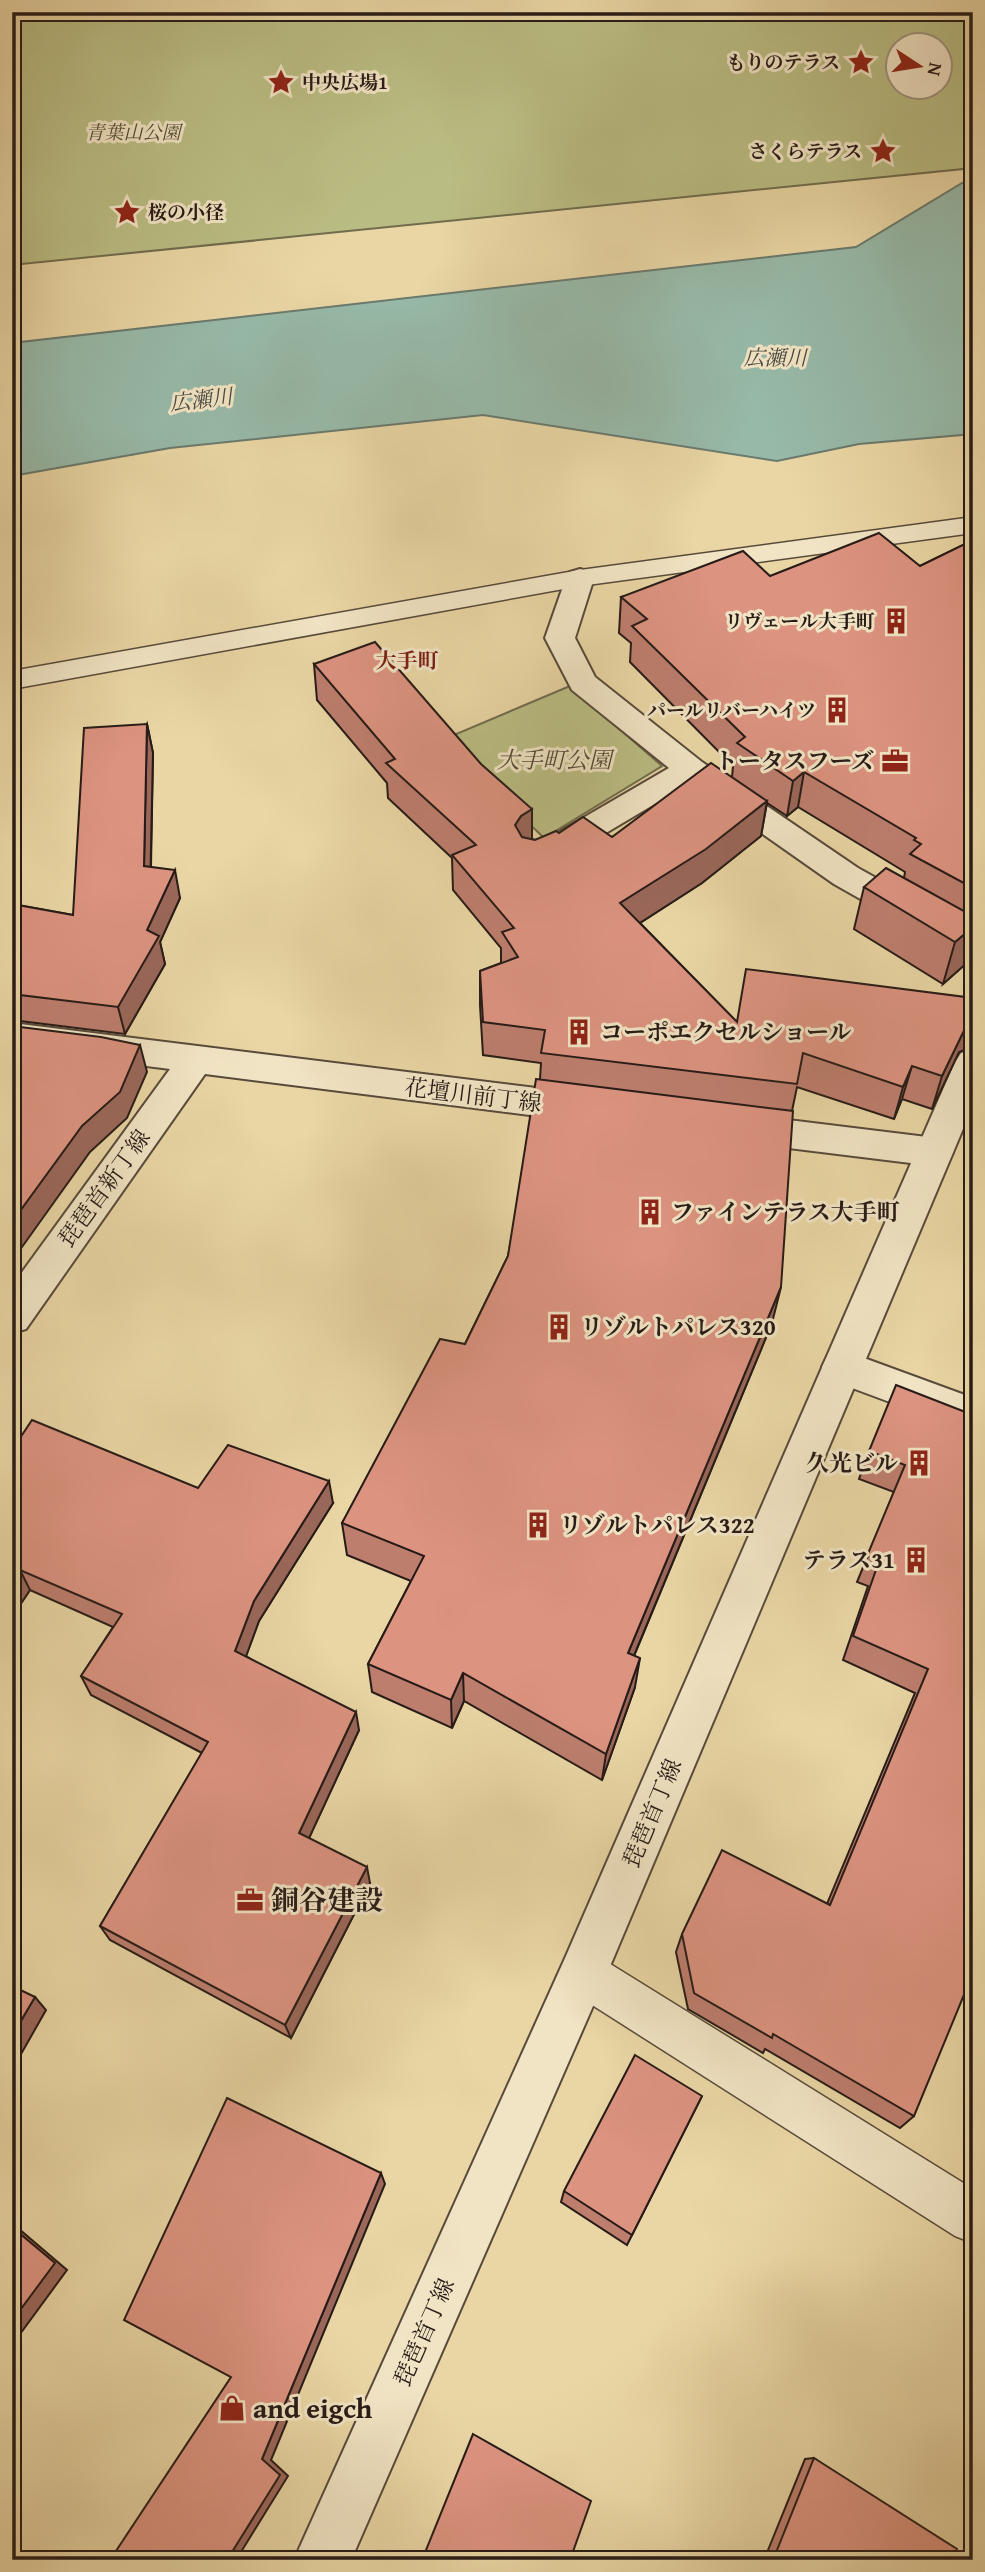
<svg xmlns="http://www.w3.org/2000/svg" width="985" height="2572" viewBox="0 0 985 2572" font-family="'Gentium Book Plus','Noto Serif JP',serif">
  <rect width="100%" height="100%" fill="#e9d6a4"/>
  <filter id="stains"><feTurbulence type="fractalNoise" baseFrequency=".00286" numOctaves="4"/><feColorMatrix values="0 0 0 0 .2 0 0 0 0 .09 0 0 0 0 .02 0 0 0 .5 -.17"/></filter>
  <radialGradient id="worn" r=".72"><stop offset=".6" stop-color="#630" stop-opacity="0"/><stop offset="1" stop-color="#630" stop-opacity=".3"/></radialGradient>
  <g fill="#babd83" stroke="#706c4d" stroke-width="2" fill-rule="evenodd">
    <path d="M12,12h961v156l-961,97zM898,46h42v42h-42z"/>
    <polygon points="570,686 662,766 544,838 442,740"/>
  </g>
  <polygon fill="#97b9a8" stroke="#6a7a6e" stroke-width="2" points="973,182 973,434 859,444 777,461 483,415 170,448 12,476 12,343 856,247 962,183"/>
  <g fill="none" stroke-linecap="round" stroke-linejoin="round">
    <g stroke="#584a3a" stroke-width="3">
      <g id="service">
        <polygon points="973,517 973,533 580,586 12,689 12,671 580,570"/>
        <polygon points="583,1950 599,1957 973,2189 973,2243 955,2236 567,1989 560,1973 567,1957"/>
      </g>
    </g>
    <g stroke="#584a3a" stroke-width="4">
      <g id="minor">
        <polygon points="580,569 590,572 594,578 575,638 595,677 702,762 858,868 973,932 973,959 961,956 834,884 690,783 562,859 551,862 540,859 535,851 540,843 669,768 572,690 545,638 566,578 570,572"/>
        <polygon points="12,1023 585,1094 598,1098 603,1108 598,1118 585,1122 205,1074 26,1329 12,1333 12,1286 170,1069 12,1049"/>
        <polygon points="739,1114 935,1138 948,1142 953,1152 948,1162 935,1166 739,1142 726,1138 721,1128 726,1118"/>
        <polygon points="842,1350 973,1398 973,1433 828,1379 822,1367 828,1355"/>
      </g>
    </g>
    <g stroke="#584a3a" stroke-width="4">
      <polygon id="tertiary" points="973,1049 973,1105 600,1990 351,2560 294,2560 566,1956 955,1062 961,1053"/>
    </g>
    <use href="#service" fill="#f1e4c4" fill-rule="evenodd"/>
    <use href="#minor" fill="#f1e4c4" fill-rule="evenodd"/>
    <use href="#tertiary" fill="#f1e4c4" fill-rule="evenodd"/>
  </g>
  <g fill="#bd7e6e" stroke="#271b17" stroke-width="2">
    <polygon points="973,540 973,948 969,961 943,984 854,929 864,887 904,878 905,872 798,807 787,816 767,803 761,836 702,883 640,923 737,1022 959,1052 932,1109 902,1099 894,1119 797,1087 792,1111 772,1323 634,1656 635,1687 602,1780 464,1701 452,1728 372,1692 368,1664 411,1581 347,1555 342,1523 465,1344 508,1256 540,1079 541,1063 483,1055 480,1005 480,971 501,963 501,948 453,890 452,858 388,798 387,783 317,700 314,664 532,839 535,840 559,833 612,837 732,777 733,766 630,662 631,643 619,633 621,597 770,576 920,566"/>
    <polygon points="147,724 153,753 151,867 180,898 160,942 165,964 125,1034 12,1020 12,904 73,915"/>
    <polygon points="973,1110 973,1123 969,1122"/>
    <polygon points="973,1204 973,1220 967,1218"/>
    <polygon points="973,1415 914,2116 900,2128 765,2049 763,2053 688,2009 676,1952 682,1934 827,1904 915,1693 843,1660 868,1586 857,1582 894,1492 859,1479 869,1451"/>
    <polygon points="12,1450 198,1488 333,1503 259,1621 246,1656 359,1730 309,1838 370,1883 291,2038 110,1940 100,1926 202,1753 91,1695 81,1676 113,1627 30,1590 12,1617"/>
    <polygon points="702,2096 627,2245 561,2202 564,2191"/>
    <polygon points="814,2458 954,2560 764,2560 805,2459"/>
  </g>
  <g fill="#9a675a" stroke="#271b17" stroke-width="2">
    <polygon points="147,724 153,753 150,895 144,866"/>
    <polygon points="804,772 798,807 787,816 793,781"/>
    <polygon points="767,801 761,836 702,883 618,937 620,903"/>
    <polygon points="532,809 532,844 521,851 515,825 521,816"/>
    <polygon points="175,870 180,898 160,942 165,964 125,1034 118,1007 147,930"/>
    <polygon points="973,927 973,948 969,961 943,984 955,942"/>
    <polygon points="973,1017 973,1047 959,1052 932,1109 942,1076 970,1018"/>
    <polygon points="140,1045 147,1072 127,1118 90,1152 12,1261 12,1222"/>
    <polygon points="912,1066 902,1099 894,1119 903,1087"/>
    <polygon points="781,1287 772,1323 623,1682 628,1653"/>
    <polygon points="329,1481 333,1503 259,1621 241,1670 235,1651 254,1601"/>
    <polygon points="20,1570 30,1590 12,1617 12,1580"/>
    <polygon points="640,1658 635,1687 602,1780 606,1754"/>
    <polygon points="463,1673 464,1701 452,1728 451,1700"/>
    <polygon points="356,1712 359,1730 304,1849 299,1833"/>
    <polygon points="367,1867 370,1883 291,2038 285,2025"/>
    <polygon points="35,1997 46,2010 12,2070 12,2036"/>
    <polygon points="381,2173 385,2184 271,2460 288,2476 236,2560 227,2560 262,2459"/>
    <polygon points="12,2223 67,2270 12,2345"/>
  </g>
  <g fill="#dc9380" stroke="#271b17" stroke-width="2">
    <polygon points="879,533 920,566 973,540 973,888 910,854 921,844 914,840 916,838 804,772 793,781 737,743 745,737 632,626 647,619 621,597 743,551 770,576"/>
    <polygon points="375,642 481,764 532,809 521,816 515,825 522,837 535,840 556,831 559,833 583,817 612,837 711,763 767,801 706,849 620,903 737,1022 746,969 973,998 973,1017 970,1018 942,1076 912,1066 903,1087 803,1053 797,1084 541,1053 545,1030 483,1022 480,971 518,957 502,932 514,928 452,855 476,845 386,763 395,759 314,664"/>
    <polygon points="147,724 144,866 175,870 147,930 159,936 118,1007 12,994 12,904 73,915 84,728"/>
    <polygon points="886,868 973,916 973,927 955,942 864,887"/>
    <polygon points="12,1026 101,1037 140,1045 120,1092 82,1126 12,1222"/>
    <polygon points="536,1079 793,1111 781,1287 628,1653 640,1658 606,1754 463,1673 451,1700 368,1664 424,1556 342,1523 440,1339 465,1344 508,1256"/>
    <polygon points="896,1385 973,1415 973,1973 914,2116 773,2034 772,2038 694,1993 682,1934 722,1850 830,1905 928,1669 853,1636 879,1561 867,1556 905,1465 869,1451"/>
    <polygon points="32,1420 198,1488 228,1445 329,1481 254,1601 235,1651 356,1712 299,1833 367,1867 285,2025 100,1926 208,1742 81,1676 122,1614 20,1570 12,1580 12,1450"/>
    <polygon points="12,1986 35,1997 12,2036"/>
    <polygon points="635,2055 702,2096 632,2235 564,2191"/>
    <polygon points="227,2098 381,2173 262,2459 280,2475 227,2560 110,2560 231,2377 124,2320"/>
    <polygon points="12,2227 55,2263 12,2321"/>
    <polygon points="473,2434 591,2501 570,2560 422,2560"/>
    <polygon points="814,2458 957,2549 954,2560 773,2560"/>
  </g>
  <defs>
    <g id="sight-bare" transform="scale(2.1)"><path d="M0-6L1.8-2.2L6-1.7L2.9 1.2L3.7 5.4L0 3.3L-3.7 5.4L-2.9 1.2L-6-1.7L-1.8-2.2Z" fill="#8f2418" stroke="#f1e4c4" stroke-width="2.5" paint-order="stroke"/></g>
    <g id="building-bare" transform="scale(2.1)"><path d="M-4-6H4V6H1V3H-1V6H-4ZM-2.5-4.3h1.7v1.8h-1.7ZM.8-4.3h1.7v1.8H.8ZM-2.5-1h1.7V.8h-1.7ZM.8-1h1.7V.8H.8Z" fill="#8f2418" stroke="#f1e4c4" stroke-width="2.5" paint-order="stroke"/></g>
    <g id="office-bare" transform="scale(2.1)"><path d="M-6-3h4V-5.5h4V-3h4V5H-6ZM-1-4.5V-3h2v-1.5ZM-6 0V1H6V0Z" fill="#8f2418" stroke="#f1e4c4" stroke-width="2.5" paint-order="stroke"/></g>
    <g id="shop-bare" transform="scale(2.1)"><path d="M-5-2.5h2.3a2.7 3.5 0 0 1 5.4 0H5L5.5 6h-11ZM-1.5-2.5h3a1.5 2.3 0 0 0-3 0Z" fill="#8f2418" stroke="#f1e4c4" stroke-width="2.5" paint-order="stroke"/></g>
  </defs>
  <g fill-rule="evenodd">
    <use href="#sight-bare" x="861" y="62"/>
    <use href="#sight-bare" x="281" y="82"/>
    <use href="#sight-bare" x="883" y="151"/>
    <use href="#sight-bare" x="127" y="212"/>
    <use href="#building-bare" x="896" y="621"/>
    <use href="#building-bare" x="837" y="710"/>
    <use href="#office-bare" x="895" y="761"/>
    <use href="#building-bare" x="579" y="1032"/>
    <use href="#building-bare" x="650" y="1212"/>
    <use href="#building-bare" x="559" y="1327"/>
    <use href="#building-bare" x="919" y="1463"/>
    <use href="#building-bare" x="538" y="1525"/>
    <use href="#building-bare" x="916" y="1560"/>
    <use href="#office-bare" x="250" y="1900"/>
    <use href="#shop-bare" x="232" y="2408"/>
  </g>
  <g text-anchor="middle" stroke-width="6" stroke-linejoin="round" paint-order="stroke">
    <g font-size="19" font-weight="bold" fill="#271b17" stroke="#f1e4c4" text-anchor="end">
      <text x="840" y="69">もりのテラス</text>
      <text x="302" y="89" text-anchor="start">中央広場1</text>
      <text x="862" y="158">さくらテラス</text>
      <text x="148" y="219" text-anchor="start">桜の小径</text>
      <text x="875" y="628">リヴェール大手町</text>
      <text x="816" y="717">パールリバーハイツ</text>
    </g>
    <g font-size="19" font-style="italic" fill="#534c37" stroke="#f1e4c4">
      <text x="133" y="139">青葉山公園</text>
    </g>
    <g font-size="21" font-style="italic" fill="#494a42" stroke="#f1e4c4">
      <text x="775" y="365">広瀬川</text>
      <text transform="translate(201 400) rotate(-7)" y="7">広瀬川</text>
    </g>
    <g font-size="21" font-weight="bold" fill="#7a1f14" stroke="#f1e4c4">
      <text x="407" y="668">大手町</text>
    </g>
    <g font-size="23" font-style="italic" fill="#534c37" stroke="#f1e4c4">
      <text x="554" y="768">大手町公園</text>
    </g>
    <g font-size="23" font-weight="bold" fill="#271b17" stroke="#f1e4c4" text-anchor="start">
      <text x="874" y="769" text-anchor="end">トータスフーズ</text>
      <text x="600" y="1040">コーポエクセルショール</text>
      <text x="671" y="1220">ファインテラス大手町</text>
      <text x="580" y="1335">リゾルトパレス320</text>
      <text x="898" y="1471" text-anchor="end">久光ビル</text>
      <text x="559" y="1533">リゾルトパレス322</text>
      <text x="895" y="1568" text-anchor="end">テラス31</text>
    </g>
    <g font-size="23" fill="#271b17" stroke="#f1e4c4">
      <text transform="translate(473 1095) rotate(7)" y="8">花壇川前丁線</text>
      <text transform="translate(104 1188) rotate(-54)" y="8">琵琶首新丁線</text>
      <text transform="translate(652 1813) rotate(-67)" y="8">琵琶首丁線</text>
      <text transform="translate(424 2332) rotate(-66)" y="8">琵琶首丁線</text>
    </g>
    <g font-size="28" font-weight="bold" fill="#271b17" stroke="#f1e4c4" text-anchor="start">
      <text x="271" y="1910">銅谷建設</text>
      <text x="253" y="2418">and eigch</text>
    </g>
  </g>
  <rect width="985" height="2572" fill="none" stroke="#e9d6a4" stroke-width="42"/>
  <rect x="14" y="14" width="957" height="2544" fill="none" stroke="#271b17" stroke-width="3.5"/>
  <rect x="21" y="21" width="943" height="2530" fill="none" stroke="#271b17" stroke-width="2"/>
  <g transform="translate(919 66) rotate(102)"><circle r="33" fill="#f1e4c4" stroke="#a0947f" stroke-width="2"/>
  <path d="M0-5L12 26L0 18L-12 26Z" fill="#8f2418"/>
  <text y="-10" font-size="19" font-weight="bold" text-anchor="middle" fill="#271b17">N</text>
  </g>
  <rect width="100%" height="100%" filter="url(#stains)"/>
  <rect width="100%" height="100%" fill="url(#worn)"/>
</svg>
